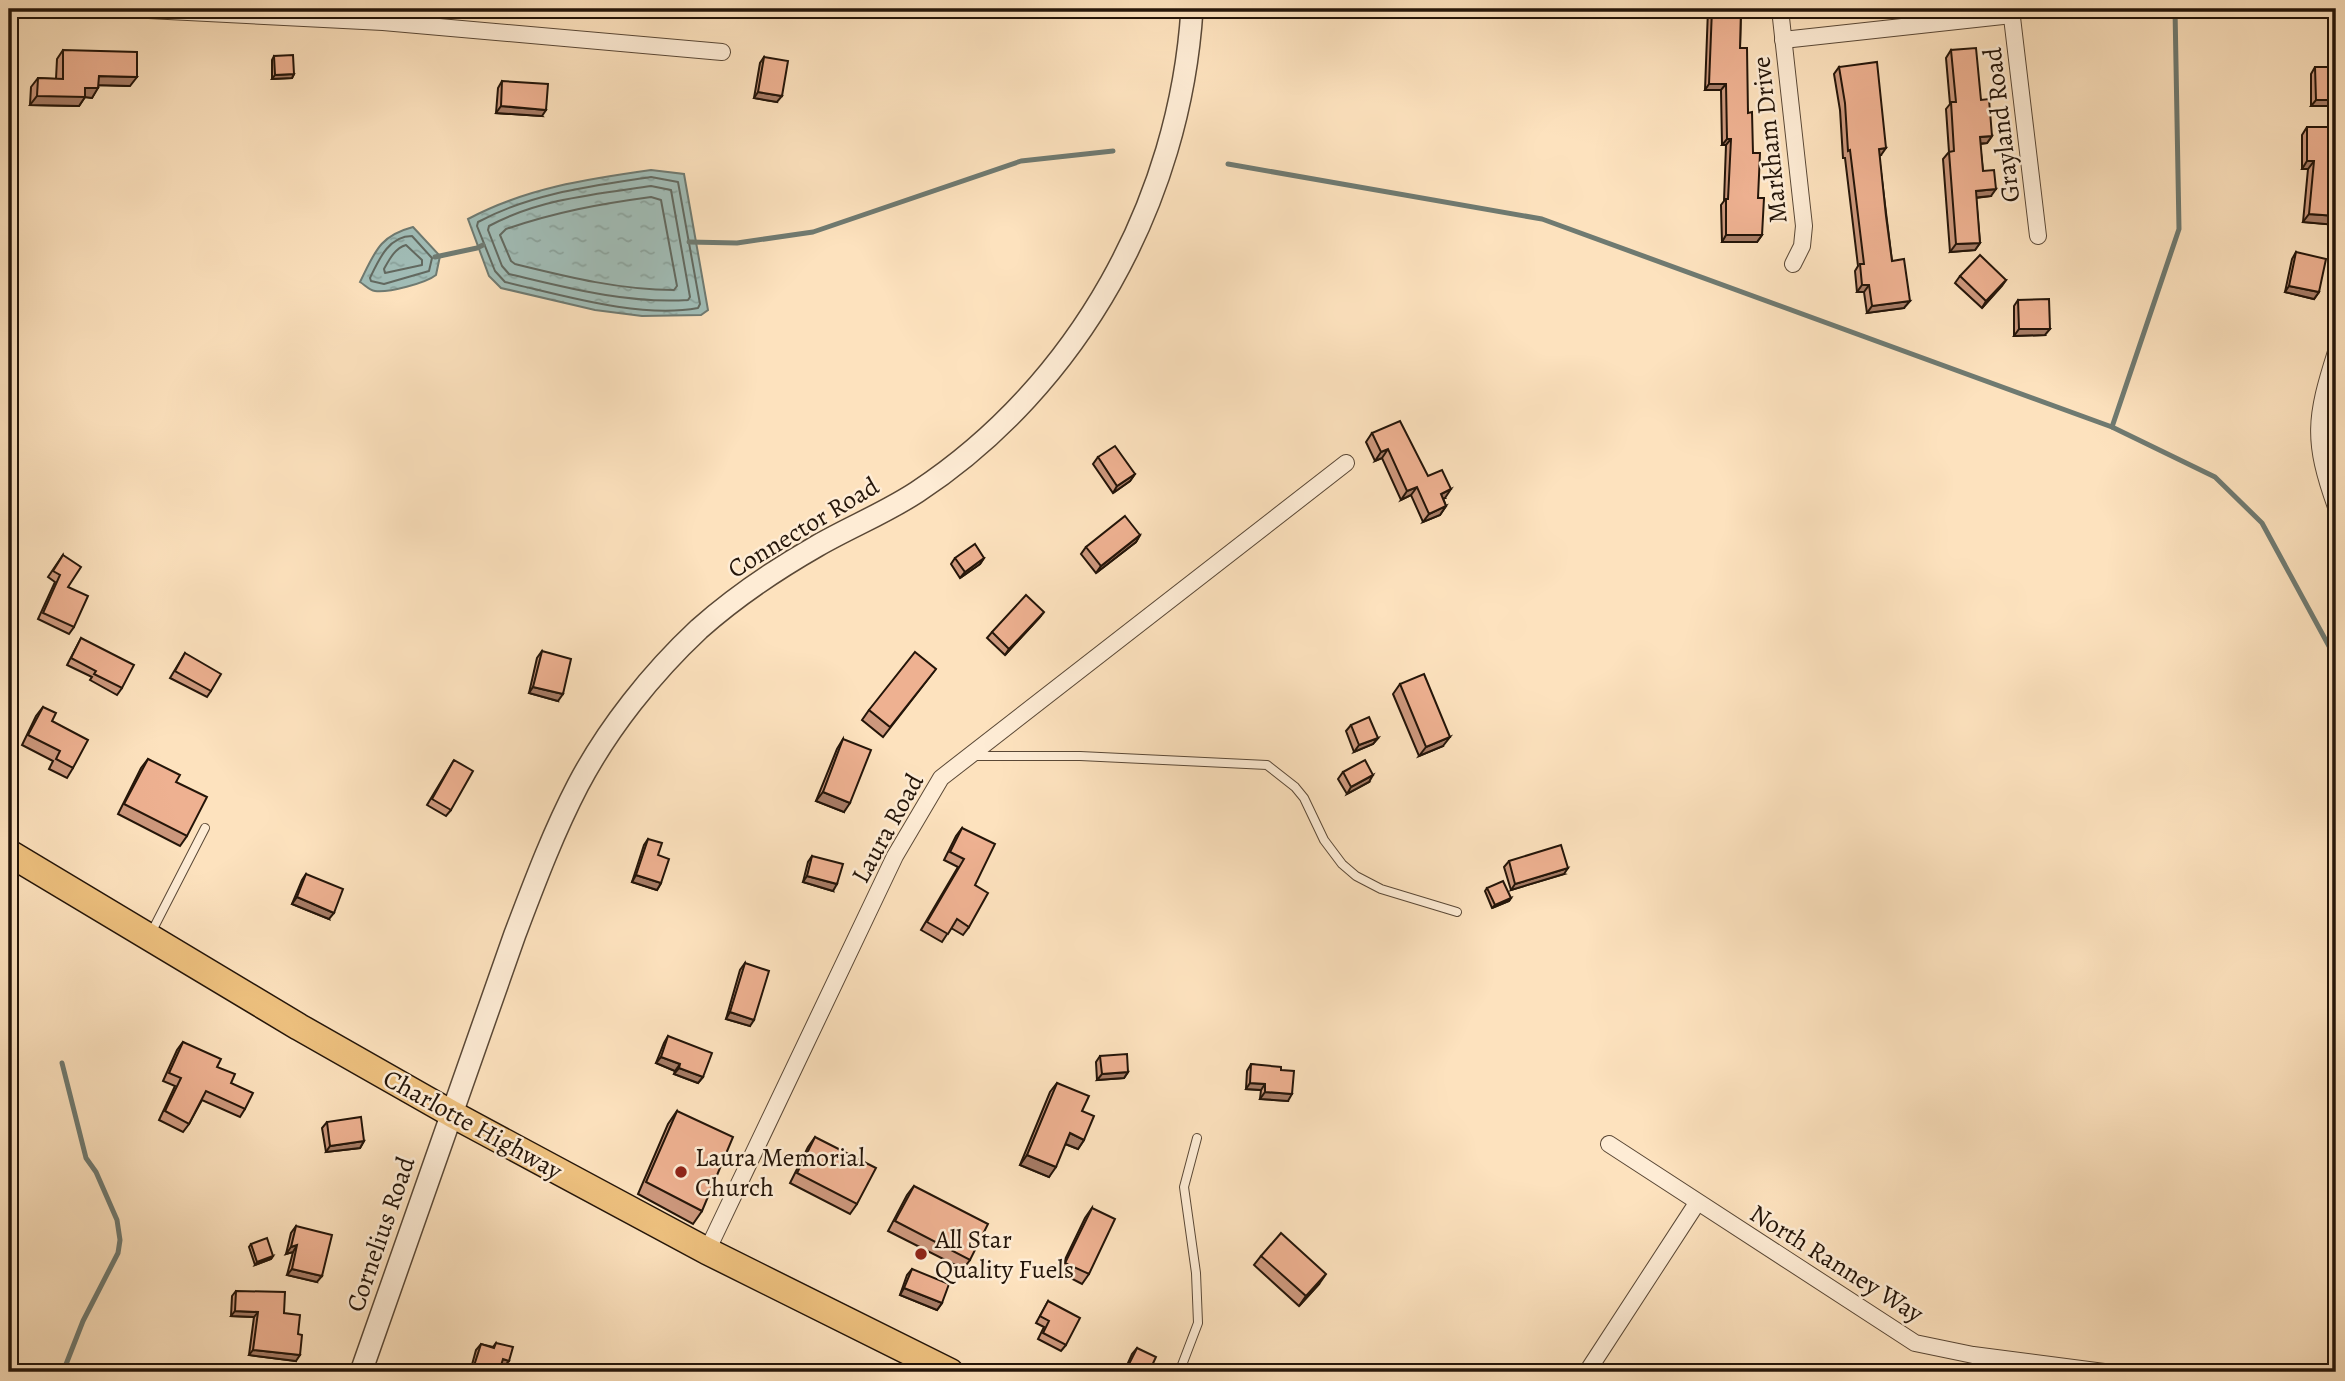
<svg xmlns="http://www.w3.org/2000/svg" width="2345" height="1381" viewBox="0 0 2345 1381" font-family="Alegreya,serif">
  <defs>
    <pattern id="water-ripples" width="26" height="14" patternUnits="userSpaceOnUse" patternTransform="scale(1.75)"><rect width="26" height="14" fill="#a1bdb7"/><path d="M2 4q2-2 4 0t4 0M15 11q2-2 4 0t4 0" fill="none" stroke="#8aa29c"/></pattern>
  </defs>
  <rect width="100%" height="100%" fill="#fde2be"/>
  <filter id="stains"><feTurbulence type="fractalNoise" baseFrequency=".00286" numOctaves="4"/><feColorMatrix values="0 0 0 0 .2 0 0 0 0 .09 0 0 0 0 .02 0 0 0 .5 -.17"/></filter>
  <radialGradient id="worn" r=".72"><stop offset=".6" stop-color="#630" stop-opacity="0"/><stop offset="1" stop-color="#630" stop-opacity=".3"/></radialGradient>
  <g fill="url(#water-ripples)" stroke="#6f7a71" stroke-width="2">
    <path d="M651,170l33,4 24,136 -7,5 -59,1 -47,-6 -94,-22 -12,-12 -21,-57c58,-31 119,-40 183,-49z"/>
    <path d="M413,227l27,29 -4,19c-10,8 -48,18 -61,16 -6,-1 -10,-6 -15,-9 15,-30 19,-46 53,-55z"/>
  </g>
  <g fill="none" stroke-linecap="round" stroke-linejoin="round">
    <g stroke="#626960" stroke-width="2">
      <path d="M651,177l27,5 22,122 -2,4c-58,11 -136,-13 -193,-26l-10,-11 -18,-45 1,-4c54,-29 114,-36 173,-45z"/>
      <path d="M651,186l20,4 19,107 -2,3c-61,4 -120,-12 -179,-26l-7,-8 -14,-36 1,-4c50,-27 107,-32 162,-40z"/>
      <path d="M651,197l10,3 16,86 -3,4c-54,0 -106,-13 -159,-26l-4,-3 -11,-26 6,-6c50,-17 93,-25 145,-32z"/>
      <path d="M412,236l20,22 -3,13 -45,13 -13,-3 -1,-3c9,-19 19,-42 42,-42z"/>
      <path d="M406,245l16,15v5l-37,8 -1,-4c5,-9 11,-21 22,-24z"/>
    </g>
    <g stroke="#6f7a71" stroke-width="5">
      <polyline points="1228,164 1542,219 2112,427 2215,477 2262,523 2336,659"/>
      <polyline points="689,242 737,243 813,232 1021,161 1113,151"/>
      <polyline points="435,257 477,248 483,245"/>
      <polyline points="2112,427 2179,229 2175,9"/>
      <polyline points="62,1063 86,1158 96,1172 117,1220 120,1240 118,1253 83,1321 63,1372"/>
    </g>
    <g stroke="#5a4836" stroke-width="10">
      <g id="service">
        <polyline points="974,756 1080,756 1267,765 1295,787 1304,798 1324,840 1342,864 1356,876 1381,889 1457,912"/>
        <polyline points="150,935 205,828"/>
        <polyline points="1177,1372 1182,1365 1198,1323 1196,1273 1184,1187 1197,1138"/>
      </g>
    </g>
    <g stroke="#5a4836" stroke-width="18">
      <g id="minor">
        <polyline points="129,9 383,22 722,52"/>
        <polyline points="1780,9 1804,226 1802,246 1793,264"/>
        <polyline points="2011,9 2038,236"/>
        <polyline points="1783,40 2012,15"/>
        <path d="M2336,352c-21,66 -24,88 0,155"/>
        <polyline points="1609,1144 1915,1343 1973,1355 2104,1372"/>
        <polyline points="707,1251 895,856 941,778 1346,463"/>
        <polyline points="1587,1372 1697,1203"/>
      </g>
    </g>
    <g stroke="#5a4836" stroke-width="24">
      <path id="tertiary" d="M361,1372l154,-438c19,-50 38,-101 63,-149 30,-57 74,-112 121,-156 36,-32 76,-59 118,-83 33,-19 68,-33 100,-54 162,-107 263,-291 275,-483"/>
    </g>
    <g stroke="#241509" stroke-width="29">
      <polyline id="primary" points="9,853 299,1027 452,1114 707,1251 950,1372"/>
    </g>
    <use href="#service" stroke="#feecd5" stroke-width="8"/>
    <use href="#minor" stroke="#feecd5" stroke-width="16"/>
    <use href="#tertiary" stroke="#feecd5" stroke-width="21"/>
    <use href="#primary" stroke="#eec17f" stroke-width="26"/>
  </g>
  <g fill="#cd987d" stroke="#241509" stroke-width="2">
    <polygon points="1708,9 1741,9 1740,48 1762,235 1757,242 1722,242 1721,205 1724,201 1726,145 1722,145 1721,90 1705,90"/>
    <polygon points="63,50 130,86 99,85 92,98 85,97 79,106 30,105 31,87 38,78 56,79 57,59"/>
    <polygon points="1951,50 1981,100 1992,136 1987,143 1980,144 1983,171 1991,196 1976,198 1980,243 1975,250 1950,252 1943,159 1949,152 1946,109 1950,104 1946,58"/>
    <polygon points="274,56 294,74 292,78 272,79 272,60"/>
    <polygon points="764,57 777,102 754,98 760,63"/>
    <polygon points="1839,67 1881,155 1879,156 1892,261 1904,308 1867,313 1864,292 1857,292 1855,271 1858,266 1845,158 1843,158 1840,110 1834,74"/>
    <polygon points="2315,67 2336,67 2336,106 2311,106 2311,74"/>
    <polygon points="502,81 542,116 496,113 498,88"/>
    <polygon points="2307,127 2336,127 2336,225 2303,222 2308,169 2302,169 2302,135"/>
    <polygon points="2296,252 2319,292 2314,299 2285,292 2292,259"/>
    <polygon points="1960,276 2006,280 1982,308 1955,283"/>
    <polygon points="2018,300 2045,335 2014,336 2014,306"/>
    <polygon points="1372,433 1428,476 1445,498 1443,498 1446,506 1440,515 1423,522 1411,495 1401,500 1382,458 1375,461 1366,442"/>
    <polygon points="1098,457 1135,474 1130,481 1113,493 1093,464"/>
    <polygon points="1140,535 1136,542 1096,573 1081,554 1086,547"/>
    <polygon points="63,555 74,627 69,634 38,619 55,582 48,577"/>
    <polygon points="955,558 984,558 980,564 960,578 951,564"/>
    <polygon points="1039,618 1005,655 987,638 992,632"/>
    <polygon points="81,638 122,688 117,695 90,680 92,677 67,665"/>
    <polygon points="542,651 558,701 529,693 537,658"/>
    <polygon points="185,653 211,691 207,697 170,678"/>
    <polygon points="936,669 883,737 862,720 869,710"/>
    <polygon points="1400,684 1443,746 1419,756 1393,694"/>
    <polygon points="43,707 52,721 73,768 67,778 49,769 53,761 22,745 36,716"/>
    <polygon points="1351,725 1378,738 1373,744 1354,752 1346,731"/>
    <polygon points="843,739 844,812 816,801 837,749"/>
    <polygon points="148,759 176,782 187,836 180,846 118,814 141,768"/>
    <polygon points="454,760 451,810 446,816 427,805"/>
    <polygon points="1343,772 1369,782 1347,794 1338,779"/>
    <polygon points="2332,815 2336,815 2336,855 2334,855 2328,822"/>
    <polygon points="962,828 975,885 969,927 963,935 951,928 942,942 921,930 958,867 944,860 956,836"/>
    <polygon points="648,839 658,855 661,883 657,890 632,882 644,845"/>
    <polygon points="812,856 833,891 803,882 808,862"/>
    <polygon points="1509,861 1564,874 1511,890 1504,867"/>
    <polygon points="306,874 329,919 292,904 302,880"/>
    <polygon points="1487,888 1511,898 1509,901 1492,908 1485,891"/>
    <polygon points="745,963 750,1026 726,1019 740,970"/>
    <polygon points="668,1036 703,1077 698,1083 674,1074 675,1071 656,1063 664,1043"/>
    <polygon points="183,1042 217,1067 231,1083 245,1109 240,1117 202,1100 189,1124 183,1132 159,1120 175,1086 163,1081 177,1050"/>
    <polygon points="1100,1056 1128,1072 1124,1078 1097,1080 1096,1062"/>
    <polygon points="1251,1064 1281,1070 1288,1101 1260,1099 1261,1090 1246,1089 1247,1071"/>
    <polygon points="1057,1083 1082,1111 1084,1140 1078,1149 1065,1144 1049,1177 1020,1165 1050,1092"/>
    <polygon points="677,1111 702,1211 693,1224 638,1194 668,1124"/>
    <polygon points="327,1122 364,1141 360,1148 326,1152 322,1128"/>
    <polygon points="815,1137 857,1204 850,1214 790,1183 808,1147"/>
    <polygon points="914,1186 970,1260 963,1269 888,1231 907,1195"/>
    <polygon points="1092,1208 1089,1274 1082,1284 1059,1272 1085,1218"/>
    <polygon points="296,1226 317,1282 287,1275 293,1252 286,1254 291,1233"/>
    <polygon points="251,1244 273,1256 271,1259 255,1265 249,1247"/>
    <polygon points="1261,1256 1319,1284 1299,1306 1254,1265"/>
    <polygon points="912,1269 942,1303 937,1310 900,1295 907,1275"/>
    <polygon points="236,1291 284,1313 298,1334 296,1361 249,1355 254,1317 231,1316 232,1296"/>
    <polygon points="1048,1301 1066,1345 1061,1351 1038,1339 1044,1327 1036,1323"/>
    <polygon points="496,1343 504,1367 501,1366 499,1372 470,1372 476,1350 481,1344 493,1347"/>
    <polygon points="1137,1348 1149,1372 1124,1372 1132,1354"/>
  </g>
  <g fill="#a77c66" stroke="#241509" stroke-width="2">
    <polygon points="294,74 292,78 272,79 275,75"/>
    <polygon points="99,76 137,77 130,86 93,85"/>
    <polygon points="1709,84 1726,84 1721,90 1705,90"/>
    <polygon points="85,88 98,88 92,98 85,97 79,106 30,105 37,96"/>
    <polygon points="758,92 782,96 777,102 754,98"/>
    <polygon points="2316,100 2336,100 2336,106 2311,106"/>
    <polygon points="501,106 546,110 542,116 496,113"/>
    <polygon points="1992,136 1987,143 1974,144 1980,137"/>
    <polygon points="1727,139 1731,139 1726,145 1722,145"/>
    <polygon points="1886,148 1881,155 1874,156 1879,149"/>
    <polygon points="2307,161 2314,161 2308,169 2302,169"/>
    <polygon points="1996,189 1991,196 1971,198 1976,191"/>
    <polygon points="2309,214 2336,216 2336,225 2303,222"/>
    <polygon points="1726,235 1762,235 1757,242 1722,242"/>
    <polygon points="1980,243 1975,250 1950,252 1956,244"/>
    <polygon points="2006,280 2002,286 1982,308 1986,301"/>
    <polygon points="1862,285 1869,285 1864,292 1857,292"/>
    <polygon points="2289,286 2319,292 2314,299 2285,292"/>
    <polygon points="1910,301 1904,308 1867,313 1872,306"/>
    <polygon points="2019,329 2050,329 2045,335 2014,336"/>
    <polygon points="1388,449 1382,458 1375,461 1381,452"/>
    <polygon points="1135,474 1130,481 1113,493 1117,486"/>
    <polygon points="1417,487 1411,495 1401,500 1407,491"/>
    <polygon points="1451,489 1445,498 1434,502 1441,494"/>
    <polygon points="1446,506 1440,515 1423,522 1429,514"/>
    <polygon points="1140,535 1136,542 1096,573 1101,566"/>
    <polygon points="984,558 980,564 960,578 965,572"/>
    <polygon points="1044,612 1039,618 1005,655 1009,649"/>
    <polygon points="533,687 563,694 558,701 529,693"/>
    <polygon points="1450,737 1443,746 1419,756 1426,747"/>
    <polygon points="1378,738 1373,744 1354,752 1359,745"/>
    <polygon points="1373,775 1369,782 1347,794 1351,787"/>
    <polygon points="823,792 850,803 844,812 816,801"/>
    <polygon points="1568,868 1564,874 1511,890 1515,884"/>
    <polygon points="636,875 661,883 657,890 632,882"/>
    <polygon points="807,876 837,884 833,891 803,882"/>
    <polygon points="297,897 334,913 329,919 292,904"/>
    <polygon points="1511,898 1509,901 1492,908 1495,905"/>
    <polygon points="730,1012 754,1020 750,1026 726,1019"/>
    <polygon points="661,1057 680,1064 675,1071 656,1063"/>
    <polygon points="679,1068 703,1077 698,1083 674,1074"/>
    <polygon points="1128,1072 1124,1078 1097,1080 1102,1074"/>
    <polygon points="1250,1083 1265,1084 1261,1090 1246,1089"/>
    <polygon points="1265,1092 1292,1094 1288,1101 1260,1099"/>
    <polygon points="1070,1133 1084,1140 1078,1149 1063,1143"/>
    <polygon points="364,1141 360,1148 326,1152 330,1146"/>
    <polygon points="1027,1155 1056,1167 1049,1177 1020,1165"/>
    <polygon points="297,1245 293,1252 286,1254 291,1247"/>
    <polygon points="273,1256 271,1259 255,1265 257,1262"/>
    <polygon points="292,1269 322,1276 317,1282 287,1275"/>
    <polygon points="1326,1274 1319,1284 1299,1306 1306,1296"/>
    <polygon points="904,1288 942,1303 937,1310 900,1295"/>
    <polygon points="235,1311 258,1312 254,1317 231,1316"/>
    <polygon points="253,1350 300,1355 296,1361 249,1355"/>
    <polygon points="503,1359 509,1361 504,1367 498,1365"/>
  </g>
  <g fill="#eeb191" stroke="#241509" stroke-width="2">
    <polygon points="1712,9 1741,9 1740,48 1747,48 1748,113 1752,112 1753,153 1760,153 1758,198 1764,198 1762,235 1726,235 1726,199 1728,199 1731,139 1727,139 1726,84 1709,84"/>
    <polygon points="1976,48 1981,100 1989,99 1992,136 1980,137 1983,171 1994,170 1996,189 1976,191 1980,243 1956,244 1949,152 1954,151 1951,102 1956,102 1951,50"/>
    <polygon points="63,50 137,52 137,77 99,76 98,88 85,88 85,97 37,96 38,78 63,79"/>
    <polygon points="293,55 294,74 275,75 274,56"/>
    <rect x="9" y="56" width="4" height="20"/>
    <polygon points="764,57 788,61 782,96 758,92"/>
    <polygon points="1877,62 1886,148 1879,149 1886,216 1892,261 1904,259 1910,301 1872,306 1869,285 1862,285 1860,264 1864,264 1850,150 1848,151 1845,103 1839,67"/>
    <polygon points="2315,67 2336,67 2336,100 2316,100"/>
    <polygon points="502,81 548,84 546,110 501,106"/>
    <polygon points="2307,127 2336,127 2336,216 2309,214 2314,161 2307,161"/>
    <polygon points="2296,252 2326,259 2319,292 2289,286"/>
    <polygon points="1980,255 2006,280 1986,301 1960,276"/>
    <polygon points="2049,299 2050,329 2019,329 2018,300"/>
    <polygon points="1400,421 1428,476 1442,470 1451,489 1441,494 1446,506 1429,514 1417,487 1407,491 1388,449 1381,452 1372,433"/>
    <polygon points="1115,446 1135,474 1117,486 1098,457"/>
    <polygon points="1125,516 1140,535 1101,566 1086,547"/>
    <polygon points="975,544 984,558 965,572 955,558"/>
    <polygon points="63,555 81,567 68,587 88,596 74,627 43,613 60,575 53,571"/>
    <polygon points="1026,595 1044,612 1009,649 992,632"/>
    <polygon points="81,638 134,665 122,688 94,674 96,671 71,658"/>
    <polygon points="542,651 571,659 563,694 533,687"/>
    <polygon points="915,652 936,669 890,727 869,710"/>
    <polygon points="185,653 221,674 211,691 175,671"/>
    <polygon points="1424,674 1450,737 1426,747 1400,684"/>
    <polygon points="43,707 56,713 52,721 88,740 73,768 56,759 60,751 28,735"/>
    <polygon points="1369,717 1378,738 1359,745 1351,725"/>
    <polygon points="843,739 871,750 850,803 823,792"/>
    <polygon points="148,759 180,775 176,782 207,797 187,836 124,804"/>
    <polygon points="454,760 473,771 451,810 432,799"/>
    <polygon points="1365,760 1373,775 1351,787 1343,772"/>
    <polygon points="2332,815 2336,815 2336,838"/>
    <polygon points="962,828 995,844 975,885 988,893 969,927 957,919 948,934 927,922 964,859 950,852"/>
    <polygon points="648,839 662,843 658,855 669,859 661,883 636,875"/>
    <polygon points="1561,845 1568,868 1515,884 1509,861"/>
    <polygon points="812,856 843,864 837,884 807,876"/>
    <polygon points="306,874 343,889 334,913 297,897"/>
    <polygon points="1503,881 1511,898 1495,905 1487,888"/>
    <polygon points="745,963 769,971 754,1020 730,1012"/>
    <polygon points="668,1036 712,1053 703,1077 679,1068 680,1064 661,1057"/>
    <polygon points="183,1042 221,1059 217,1067 235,1074 231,1083 253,1093 245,1109 206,1091 189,1124 165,1111 181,1078 169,1073"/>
    <polygon points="1127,1054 1128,1072 1102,1074 1100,1056"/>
    <polygon points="1251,1064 1281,1067 1281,1070 1294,1071 1292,1094 1265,1092 1265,1084 1250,1083"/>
    <polygon points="1057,1083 1089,1096 1082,1111 1094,1116 1084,1140 1070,1133 1056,1167 1027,1155"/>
    <polygon points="677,1111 733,1137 702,1211 646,1182"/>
    <polygon points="361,1117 364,1141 330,1146 327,1122"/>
    <polygon points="815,1137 876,1168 857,1204 797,1173"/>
    <polygon points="914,1186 988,1224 970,1260 895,1221"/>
    <polygon points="1092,1208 1115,1219 1089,1274 1065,1263"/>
    <polygon points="296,1226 332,1235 322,1276 292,1269 297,1245 291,1247"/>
    <polygon points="1281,1233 1326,1274 1306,1296 1261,1256"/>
    <polygon points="267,1238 273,1256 257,1262 251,1244"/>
    <polygon points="912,1269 949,1284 942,1303 904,1288"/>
    <polygon points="236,1291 285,1292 284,1313 300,1315 298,1334 302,1335 300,1355 253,1350 258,1312 235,1311"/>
    <polygon points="1048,1301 1080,1318 1066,1345 1043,1333 1049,1321 1040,1316"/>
    <polygon points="496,1343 513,1347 509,1361 503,1359 499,1372 472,1372 481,1344 494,1348"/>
    <polygon points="1137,1348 1156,1357 1149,1372 1125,1372"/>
  </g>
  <g fill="#8f2418" stroke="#feecd5" stroke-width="2.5">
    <circle cx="681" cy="1172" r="7"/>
    <circle cx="921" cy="1254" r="7"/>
  </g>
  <g text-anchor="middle" stroke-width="5" stroke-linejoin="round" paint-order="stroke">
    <g font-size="26" fill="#241509" stroke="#feecd5">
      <text transform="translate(2001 125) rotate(-97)" y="9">Grayland Road</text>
      <text transform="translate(1769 140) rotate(-96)" y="9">Markham Drive</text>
      <text transform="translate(803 527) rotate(-31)" y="9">Connector Road</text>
      <text transform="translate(887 828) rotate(-61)" y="9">Laura Road</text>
      <text transform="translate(473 1124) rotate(29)" y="9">Charlotte Highway</text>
      <text transform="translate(380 1234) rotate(-71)" y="9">Cornelius Road</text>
      <text transform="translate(1837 1263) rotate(32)" y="9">North Ranney Way</text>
    </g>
    <g font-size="26" fill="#241509" stroke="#feecd5" text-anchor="start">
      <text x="695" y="1166">Laura Memorial<tspan x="695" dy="30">Church</tspan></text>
      <text x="935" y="1248">All Star<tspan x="935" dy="30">Quality Fuels</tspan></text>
    </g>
  </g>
  <rect width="2345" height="1381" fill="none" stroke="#fde2be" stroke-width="35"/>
  <rect x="10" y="10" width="2324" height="1360" fill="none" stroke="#241509" stroke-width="3.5"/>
  <rect x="18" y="18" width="2310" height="1346" fill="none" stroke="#241509" stroke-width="2"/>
  <rect width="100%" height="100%" filter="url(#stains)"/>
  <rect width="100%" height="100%" fill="url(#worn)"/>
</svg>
